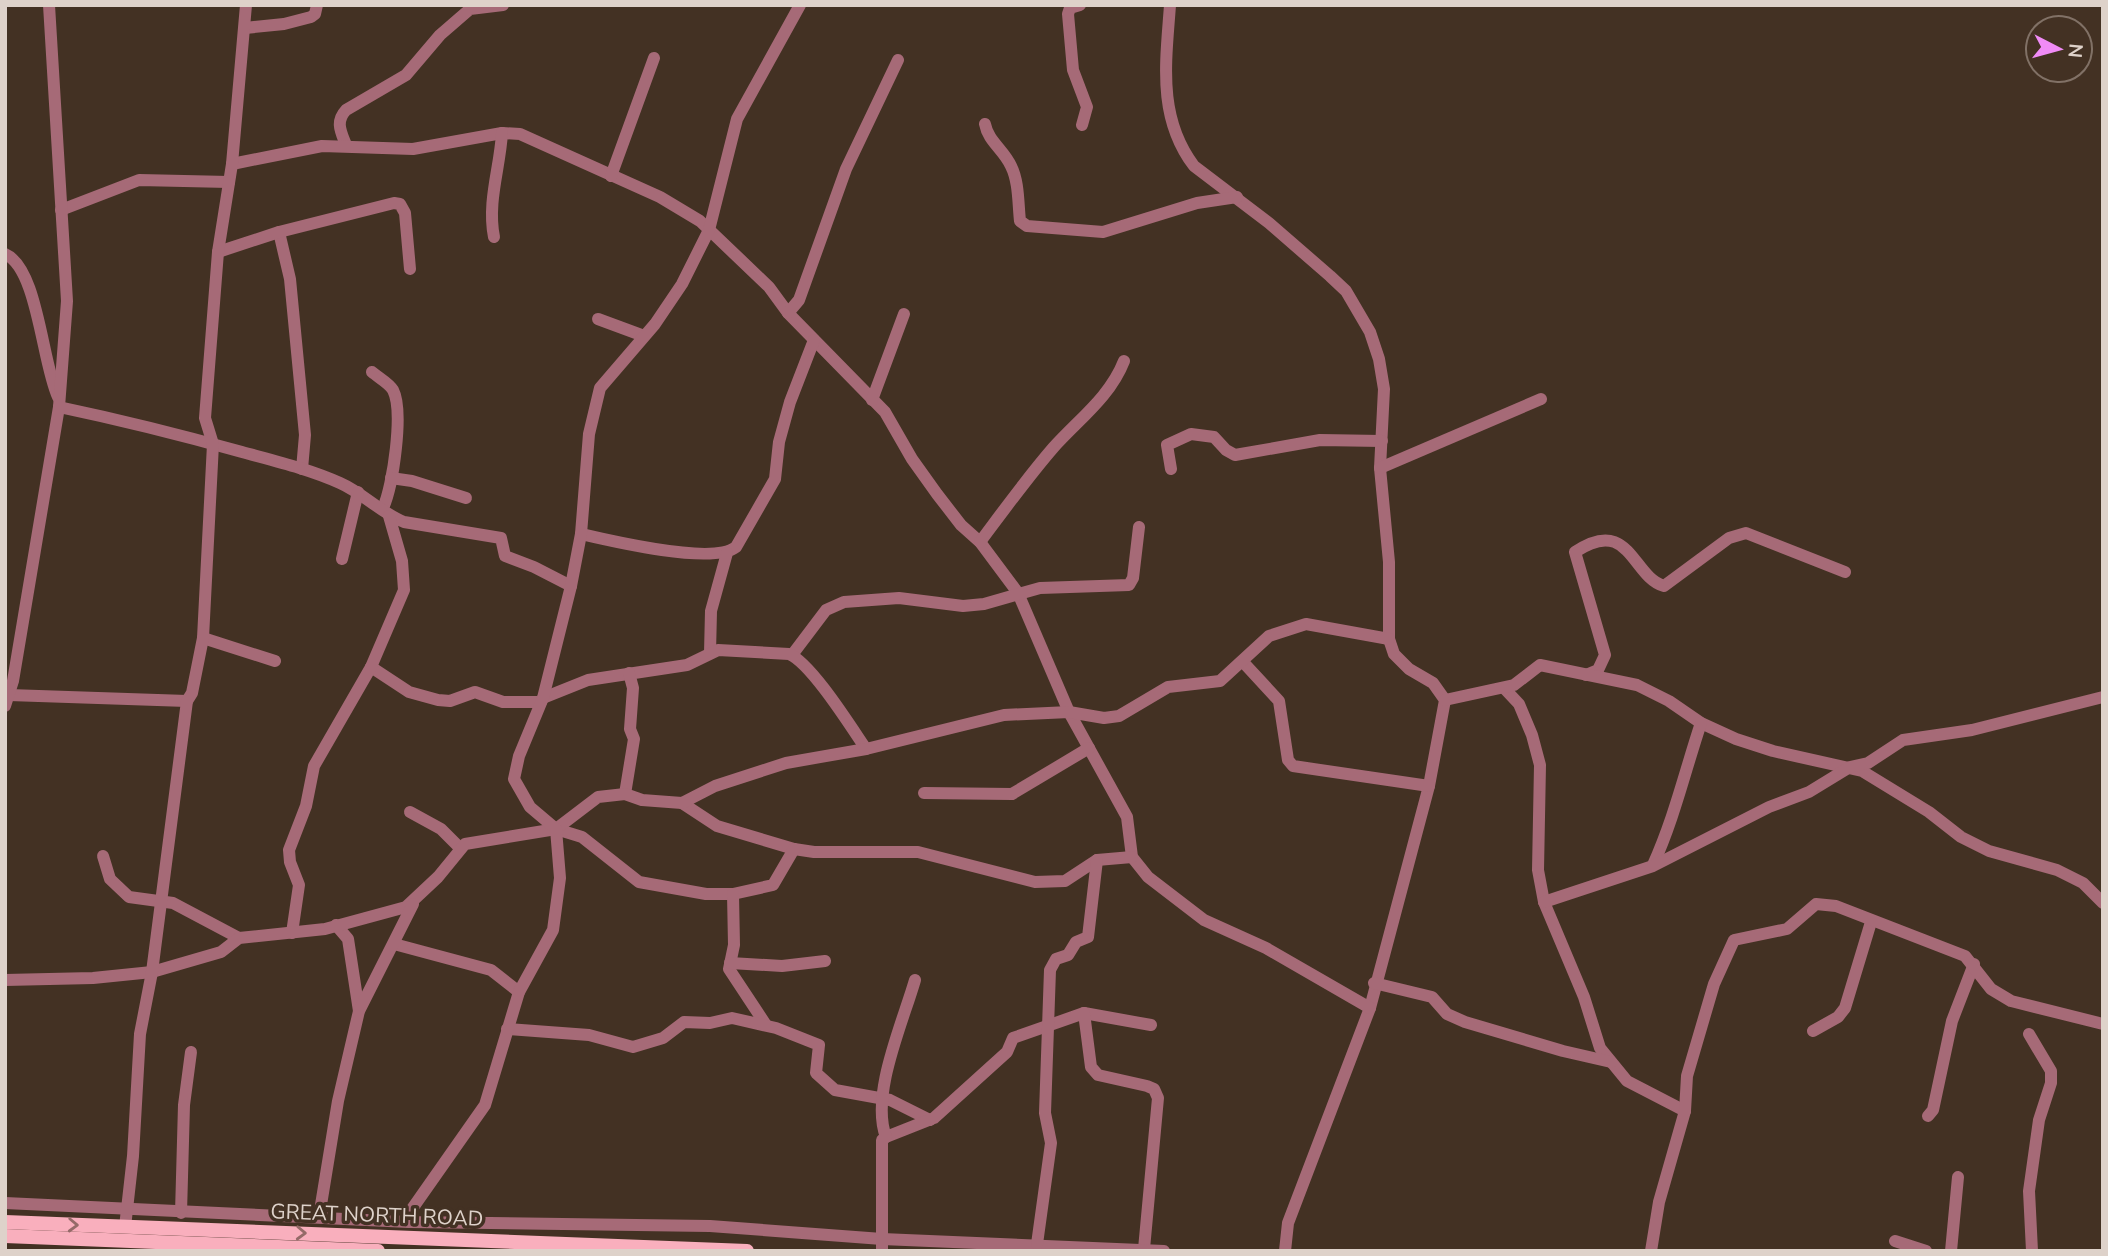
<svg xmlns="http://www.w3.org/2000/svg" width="2108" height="1256" viewBox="0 0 2108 1256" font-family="'Nunito Sans',sans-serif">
  <rect width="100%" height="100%" fill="#433123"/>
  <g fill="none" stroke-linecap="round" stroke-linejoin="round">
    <g stroke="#a66a77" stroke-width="12">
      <polyline points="1080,5 1070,8 1068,14 1073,70 1087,107 1082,125"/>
      <path d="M1170,5c-4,57 -13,112 24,161l75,57 61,53 16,15 24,41 9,27 5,30 -4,79 9,94v77l5,15 15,15 24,14 12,17 -16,86 -59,222 -82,215 -3,28"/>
      <polyline points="245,28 284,24 311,17 315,14 317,5"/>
      <path d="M985,124c3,17 19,26 26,42 8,16 7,37 9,55l7,5 76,6 94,-29 40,-6"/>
      <path d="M346,145c-5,-13 -11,-23 0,-35l60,-35 34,-40 30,-26 33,-4"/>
      <polyline points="232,164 322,146 413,149 502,133 520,134 660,197 700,221 769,287 788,313 885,412 912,459 937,494 961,525 980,542 1018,593 1069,712 1127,817 1132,857 1148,877 1204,920 1266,948 1370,1008"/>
      <polyline points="611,176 654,58"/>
      <polyline points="61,210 139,180 229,182"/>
      <polyline points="279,232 290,279 305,435 302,469"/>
      <path d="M494,237c-7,-35 6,-69 8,-104"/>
      <polyline points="218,252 279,232 394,203 400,204 405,213 410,269"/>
      <path d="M5,254c33,14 37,109 53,143"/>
      <polyline points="788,313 799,300 846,169 898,60"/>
      <polyline points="598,319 644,336"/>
      <path d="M372,372c7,6 17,11 21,18 11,21 0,96 -10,118"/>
      <polyline points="872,400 904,314"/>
      <path d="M59,407c62,13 122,28 183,45 33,9 67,17 98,31 23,10 41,30 64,39l97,16 4,18 29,11 37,19"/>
      <polyline points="1380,468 1541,399"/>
      <polyline points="1171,469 1167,445 1191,434 1214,437 1226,450 1235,455 1320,440 1382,441"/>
      <polyline points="391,478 412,481 466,498"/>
      <path d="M581,534c30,7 132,31 155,13l39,-68 4,-37 11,-40 24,-62"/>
      <path d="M980,542c24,-32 47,-64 73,-94 25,-28 57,-51 71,-87"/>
      <polyline points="342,559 358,492"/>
      <polyline points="203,638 275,661"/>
      <polyline points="710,653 711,611 727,553"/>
      <polyline points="792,655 826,610 844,602 899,598 963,606 984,604 1040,588 1129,585 1133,578 1139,527"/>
      <polyline points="1243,662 1279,701 1288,760 1293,766 1429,786"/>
      <polyline points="371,667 409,692 438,700 450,701 475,692 503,702 541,702"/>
      <path d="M1586,675l12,-5 7,-15 -30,-103c55,-37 57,25 89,34l65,-48 17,-5 99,39"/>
      <polyline points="1504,688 1519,704 1532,735 1540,765 1538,870 1544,902 1584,997 1600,1048 1627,1081 1685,1111"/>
      <polyline points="9,695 187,701"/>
      <path d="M543,698l45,-18 99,-15 31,-15 71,4c22,9 62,73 77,95"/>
      <polyline points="1445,700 1514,685 1540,665 1637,685 1669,701 1701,723 1736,739 1773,751 1862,771 1929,812 1961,837 1989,851 2057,870 2083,883 2103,903"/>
      <polyline points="5,706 13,681 59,407 67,301 49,5"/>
      <polyline points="924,793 1012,794 1089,748"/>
      <polyline points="625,794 634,739 630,729 633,688 629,673"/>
      <polyline points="682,803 717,826 794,849 814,852 918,852 1035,882 1065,881 1097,860 1132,857"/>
      <polyline points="410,812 441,829 460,848"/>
      <polyline points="556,829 582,837 639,882 706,894 733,894 773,885 794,849"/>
      <polyline points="103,856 110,879 129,897 173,903 239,938"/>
      <path d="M1653,865c21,-46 32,-94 48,-142"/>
      <polyline points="733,894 734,945 729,969 766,1025"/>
      <polyline points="1544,902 1653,866 1769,807 1809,792 1850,767 1868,763 1903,740 1972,730 2103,697"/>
      <polyline points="336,925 348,939 359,1011"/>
      <polyline points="292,933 299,885 290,862 289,850 306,806 314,766 371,667 404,590 402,561 389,516"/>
      <polyline points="394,944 491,970 519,992"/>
      <polyline points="730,963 782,966 825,961"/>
      <polyline points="5,980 93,978 152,972 221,952 239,938 325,929 406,907 438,877 465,844 556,829 598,797 625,794 642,800 682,803 715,786 786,763 866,749 1004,715 1069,712 1104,718 1119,716 1168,687 1220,681 1269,636 1306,624 1389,639"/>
      <polyline points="1374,983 1432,997 1447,1014 1465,1022 1563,1051 1611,1062"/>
      <polyline points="1084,1013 1151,1025"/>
      <polyline points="507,1029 589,1035 633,1047 663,1038 684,1022 710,1023 732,1018 776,1028 819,1045 816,1073 835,1090 890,1100 930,1120"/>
      <polyline points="1813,1031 1838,1017 1845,1008 1871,922"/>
      <polyline points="2029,1034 2051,1071 2051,1083 2039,1120 2029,1191 2032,1251"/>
      <polyline points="1928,1116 1933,1110 1952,1021 1974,964"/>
      <polyline points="886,1137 934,1118 1007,1052 1013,1038 1084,1013 1091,1067 1098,1075 1147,1086 1154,1089 1158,1098 1144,1249"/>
      <polyline points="5,1203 409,1222 710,1226 882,1239 1164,1251"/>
      <polyline points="181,1213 184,1105 191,1052"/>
      <polyline points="319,1217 338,1101 359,1011 413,904"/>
      <polyline points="409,1222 412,1209 485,1105 519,992 553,930 560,878 556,829 530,807 514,779 519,756 543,698 571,586 581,534 589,434 600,388 655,324 682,284 709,230 737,119 800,5"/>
      <polyline points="125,1227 133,1156 140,1034 152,972 187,701 192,693 203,638 213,444 205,418 218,252 232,164 246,5"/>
      <polyline points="1895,1241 1926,1251"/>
      <polyline points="1037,1244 1051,1143 1045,1113 1050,970 1056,959 1068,955 1076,942 1088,937 1097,860"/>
      <path d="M882,1251v-111l4,-3c-16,-42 17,-115 29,-157"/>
      <polyline points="1651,1251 1659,1202 1685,1111 1687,1076 1714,984 1734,940 1787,929 1816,904 1836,906 1965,956 1991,989 2011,1001 2103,1024"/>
      <polyline points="1951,1251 1958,1177"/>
    </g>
    <g stroke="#f9afbd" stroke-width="14">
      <polyline points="5,1222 747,1251"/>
      <polyline points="5,1236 378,1251"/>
    </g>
  </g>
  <defs><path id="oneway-chevron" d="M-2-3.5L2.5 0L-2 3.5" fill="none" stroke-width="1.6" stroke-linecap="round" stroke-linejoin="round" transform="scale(1.75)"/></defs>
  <g stroke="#956a68">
    <use href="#oneway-chevron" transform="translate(73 1225) rotate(2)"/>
    <use href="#oneway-chevron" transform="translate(301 1233) rotate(2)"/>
  </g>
  <g text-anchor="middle" stroke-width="7" stroke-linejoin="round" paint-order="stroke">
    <g font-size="21" fill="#ded2ca" stroke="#433123">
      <text transform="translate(377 1215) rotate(2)" y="7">GREAT NORTH ROAD</text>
    </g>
  </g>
  <rect width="2108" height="1256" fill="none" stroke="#ded2ca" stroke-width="14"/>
  <g transform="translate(2059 49) rotate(96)"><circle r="33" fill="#433123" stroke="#817166" stroke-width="2"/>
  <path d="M0-5L12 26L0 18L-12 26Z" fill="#f08bf6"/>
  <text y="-10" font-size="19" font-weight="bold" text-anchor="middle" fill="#ded2ca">N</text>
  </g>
</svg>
